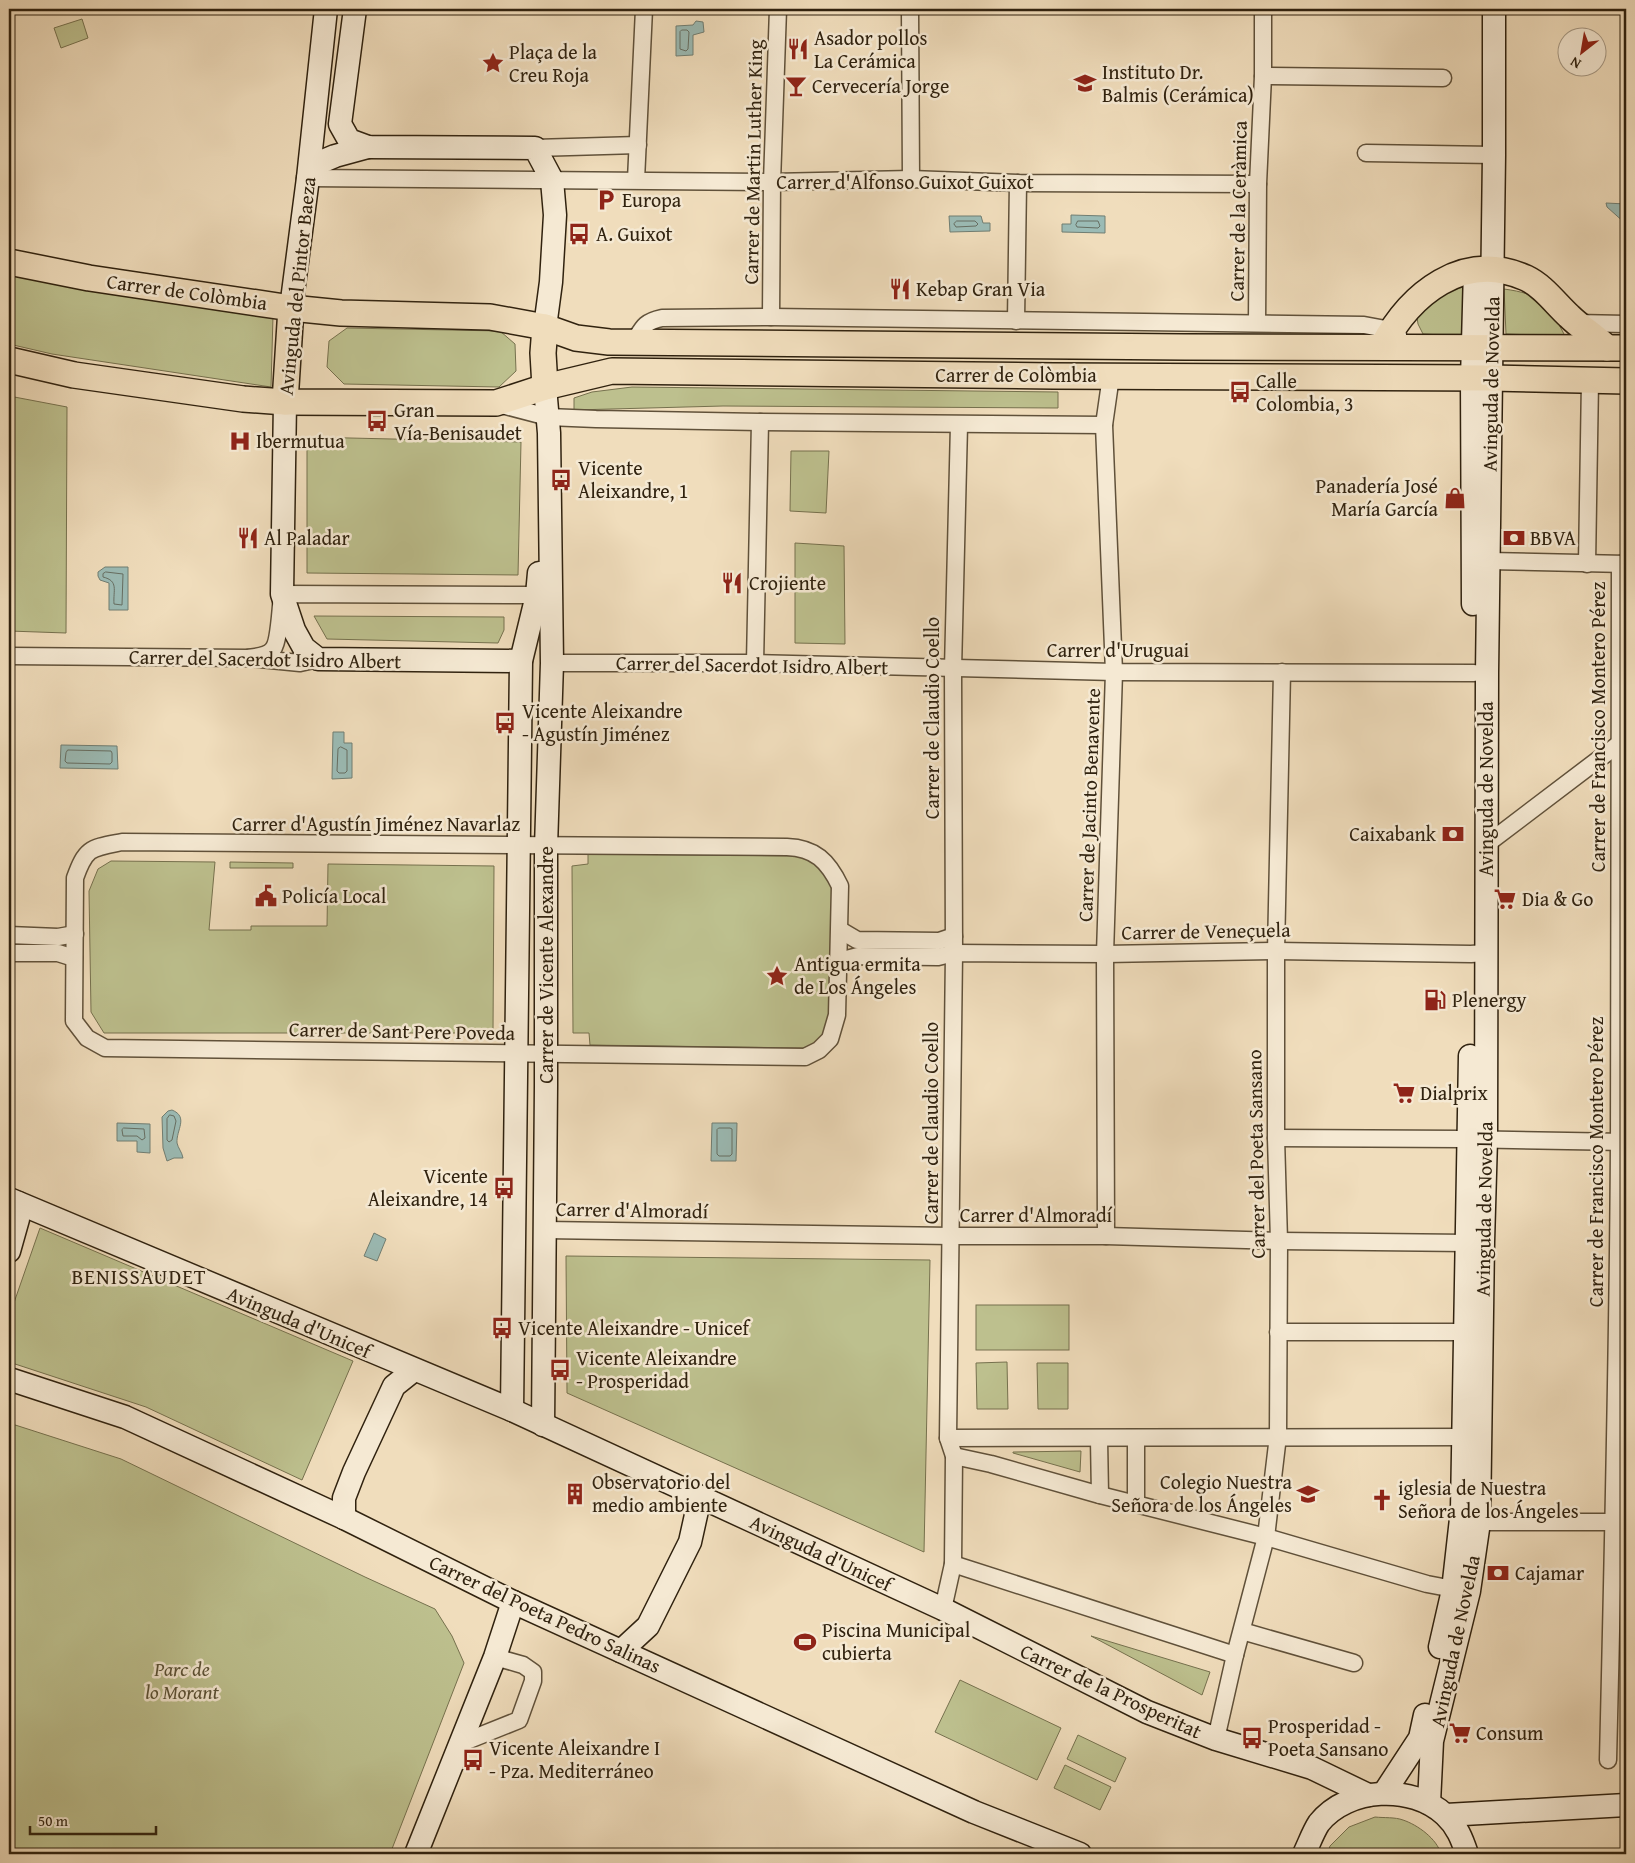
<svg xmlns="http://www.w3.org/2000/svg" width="1635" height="1863" viewBox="0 0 1635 1863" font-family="'Gentium Book Plus',serif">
  <rect width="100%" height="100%" fill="#f0ddbc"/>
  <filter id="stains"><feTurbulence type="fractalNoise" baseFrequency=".004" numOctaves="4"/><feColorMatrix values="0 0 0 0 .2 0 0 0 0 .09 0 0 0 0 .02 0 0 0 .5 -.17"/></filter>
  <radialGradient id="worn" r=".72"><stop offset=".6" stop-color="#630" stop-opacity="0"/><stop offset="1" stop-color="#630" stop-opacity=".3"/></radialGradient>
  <g fill="#bdc08e" stroke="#76714e">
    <polygon points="82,19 88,38 61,48 54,28"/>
    <polygon points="9,274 273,316 271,387 52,354 9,344"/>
    <polygon points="1462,283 1468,288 1463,336 1423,334 1418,324 1417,317 1426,305"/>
    <path d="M1504,289c37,5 44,14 61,47l-59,-2z"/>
    <polygon points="347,328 500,331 515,344 516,371 499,387 344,384 327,367 329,341"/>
    <polygon points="632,387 1058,392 1058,408 723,406 574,410 574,398 592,392"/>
    <polygon points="9,396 67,407 66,633 9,631"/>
    <polygon points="307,437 521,442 518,575 307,573"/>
    <polygon points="791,451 829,451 826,513 790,511"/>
    <polygon points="795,543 844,546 845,644 795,643"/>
    <polygon points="314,616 504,617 504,630 498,643 327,639"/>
    <polygon points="588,854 802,856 813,860 830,879 833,900 832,1020 819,1042 803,1048 590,1045 589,1033 573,1033 572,866 588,864"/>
    <polygon points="111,861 215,862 209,930 251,930 251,926 327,926 328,864 494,866 493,1033 104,1033 91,1012 89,891 98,869"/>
    <polygon points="230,862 293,863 293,868 230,868"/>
    <polygon points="40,1228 353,1361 302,1480 146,1407 9,1362 9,1317"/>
    <polygon points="566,1256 930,1260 924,1552 567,1393"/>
    <rect x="976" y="1305" width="93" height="45"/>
    <polygon points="1007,1362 1008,1409 977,1409 976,1363"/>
    <polygon points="1037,1363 1068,1363 1068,1409 1038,1409"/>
    <polygon points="9,1423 121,1459 365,1577 435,1609 452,1636 464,1663 390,1854 9,1854"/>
    <polygon points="1081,1451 1080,1472 1013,1453 1013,1452"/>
    <polygon points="1091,1636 1210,1672 1202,1695"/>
    <polygon points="960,1680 1061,1728 1037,1780 935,1732"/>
    <polygon points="1078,1735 1126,1758 1115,1782 1067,1759"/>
    <polygon points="1065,1765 1111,1787 1100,1810 1054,1788"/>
    <path d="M1375,1817c9,1 20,0 28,3 15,5 34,19 38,34h-114l3,-8 19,-19z"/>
  </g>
  <g fill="#9bbbb5" stroke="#707e73">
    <polygon points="696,21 703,22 704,32 693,35 693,55 676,56 676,26 693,25"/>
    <polygon points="1606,203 1626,204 1626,224 1607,207"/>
    <polygon points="1071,215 1105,216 1105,233 1062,232 1062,224 1071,224"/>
    <polygon points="949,216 981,216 983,223 990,223 990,231 950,232"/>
    <polygon points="128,567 128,610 109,610 109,583 100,580 98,576 98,572 105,567"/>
    <polygon points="333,732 344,732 344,743 352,743 352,778 332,779"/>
    <polygon points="61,745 117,746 118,769 60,768"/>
    <path d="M172,1110c17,7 4,20 5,33 1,5 5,9 6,15h-9l-7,3 -4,-13 -1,-31 6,-6z"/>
    <polygon points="117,1123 150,1124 150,1153 137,1152 137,1141 117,1141"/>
    <polygon points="712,1123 737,1123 736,1161 711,1161"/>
    <polygon points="374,1233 386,1239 377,1261 364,1256"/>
  </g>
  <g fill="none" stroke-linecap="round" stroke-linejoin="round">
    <g stroke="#666e62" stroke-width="1">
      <polygon points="682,30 687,30 689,32 688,49 686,51 680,49 680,32"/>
      <polygon points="957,221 975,221 978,224 976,226 956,227 954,224"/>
      <polygon points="1078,221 1098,221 1100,226 1098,228 1077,227 1076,225"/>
      <path d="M106,572l17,2 -1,31 -8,-1c-1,-14 5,-23 -11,-27v-3z"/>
      <polygon points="341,747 347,750 347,771 345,773 339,773 337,771 338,749"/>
      <polygon points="68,750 111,751 112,753 112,762 110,764 67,763 65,761 66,753"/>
      <polygon points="170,1115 174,1116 176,1121 172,1140 169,1142 167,1140 167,1119"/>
      <polygon points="124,1128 144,1129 145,1138 142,1140 137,1136 123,1136 122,1130"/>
      <polygon points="719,1128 730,1128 732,1129 732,1154 730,1156 719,1156 717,1154 717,1130"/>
    </g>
    <g stroke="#60513a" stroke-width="19">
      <g id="street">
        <polyline points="910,9 911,179"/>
        <polyline points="1263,76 1443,78"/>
        <polyline points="535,148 638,145"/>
        <polyline points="1366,153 1494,155"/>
        <polyline points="308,178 772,182 911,179 1018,183 1258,184"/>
        <polyline points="636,180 644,9"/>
        <polyline points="771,317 772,182 778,9"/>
        <polyline points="1016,321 1018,183"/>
        <polyline points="1257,323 1258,184 1263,76 1263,9"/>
        <polyline points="1576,323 1626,324"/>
        <path d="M634,342c9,-15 10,-20 28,-24l109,-1 593,8 27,5 7,5"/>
        <polyline points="498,404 548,417 596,419 760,422 1104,425"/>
        <polyline points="1489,561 1626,564"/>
        <polyline points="1587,564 1590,381"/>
        <polyline points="9,656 248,658 300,663 318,659"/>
        <path d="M248,658c8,-1 20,-2 25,-9 6,-7 8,-45 9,-55l255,1"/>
        <polyline points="552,663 755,663 1114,672 1474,673"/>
        <polyline points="755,663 760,422"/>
        <path d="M122,842l665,5c28,1 41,14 53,39l-3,129 -7,24 -11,11 -14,7 -700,-9 -18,-10 -13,-17 1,-143c11,-31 16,-30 47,-36z"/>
        <polyline points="1487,844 1624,740"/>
        <polyline points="840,930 857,940 939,941 954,936"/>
        <polyline points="9,935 58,937 75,934"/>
        <polyline points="9,953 58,953 74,958"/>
        <polyline points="839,961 858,956 938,957 954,953 1105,954 1276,951 1471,954 1485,953"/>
        <polyline points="1276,1138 1461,1139 1626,1142"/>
        <polyline points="545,1230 952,1236 1106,1236 1279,1241 1468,1243"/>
        <polyline points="1106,1236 1105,954 1114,672 1104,425 1111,376"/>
        <polyline points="1278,1332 1465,1332"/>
        <polyline points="948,1438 1464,1437"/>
        <polyline points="1136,1438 1136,1504"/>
        <polyline points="1099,1439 1100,1495"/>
        <polyline points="954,1456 991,1464 1100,1495 1266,1537 1427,1584 1464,1591"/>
        <polyline points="1479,1522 1626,1522"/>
        <polyline points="953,1564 1235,1655"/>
        <polyline points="943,1609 953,1564 954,1456 948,1438 954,953 953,669 959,425"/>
        <polyline points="1242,1631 1354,1663"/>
        <polyline points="1216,1739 1235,1655 1266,1537 1278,1436 1279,1241 1276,1138 1276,951 1282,672"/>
        <polyline points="459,1744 519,1720 533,1681 533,1672 523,1665 495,1657"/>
        <path d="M1608,1760c5,-206 10,-412 11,-619 1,-192 -1,-384 1,-577"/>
      </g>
    </g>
    <g stroke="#30220f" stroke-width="25">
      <g id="secondary">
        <polyline points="355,9 340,124 349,140 368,147 535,148 552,180 555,215 551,282 545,327"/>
        <polyline points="308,178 316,164 335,156 368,147"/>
        <polyline points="291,308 308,178 326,9"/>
        <polyline points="285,402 282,594 294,630 304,648 318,659 521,661"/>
        <polyline points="1473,604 1472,379 1475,270"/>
        <polyline points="9,1199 512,1410 943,1609 1147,1712 1216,1739 1312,1768 1368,1795"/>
        <polyline points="9,1251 18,1219 18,1203"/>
        <polyline points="9,1379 125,1417 344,1518 513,1602 974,1812 1080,1854"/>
        <polyline points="512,1410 521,661 537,595 539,573"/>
        <polyline points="543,1425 546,1086 546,847 552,663 549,433 545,387"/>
        <polyline points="344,1518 344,1498 354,1472 394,1386 414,1370"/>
        <polyline points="1440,1647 1453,1590 1462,1510 1470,1056"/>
        <polyline points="621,1651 648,1626 690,1542 700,1497"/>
        <polyline points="1384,1793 1420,1738 1425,1715"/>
        <polyline points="1429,1803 1432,1741 1469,1591 1479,1522 1483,1242 1486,1139 1487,673 1494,155 1494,9"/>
        <polyline points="1446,1815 1626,1805"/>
        <polyline points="416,1854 495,1657 513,1602"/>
        <path d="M1304,1854c5,-10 9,-22 15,-31 29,-36 93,-39 126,-8 12,11 17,24 22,39"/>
      </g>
    </g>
    <g stroke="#30220f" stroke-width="28">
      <g id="primary">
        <polyline points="9,262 89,278 291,308 341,313 490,317 545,327 576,338 609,342 1185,347 1626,348"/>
        <path d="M1382,347c28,-53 81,-97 144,-69 17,8 29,25 43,38 12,12 26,20 38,32"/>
        <polyline points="9,360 74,375 243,399 285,402 496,403 545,387 612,371 1054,376 1490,378 1626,381"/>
        <polyline points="545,387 543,353 545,327"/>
        <polyline points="285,402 291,308"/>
      </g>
    </g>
    <use href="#street" stroke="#f5e9d3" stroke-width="16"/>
    <use href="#secondary" stroke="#f5e9d3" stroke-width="22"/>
    <use href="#primary" stroke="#f0ddbc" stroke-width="25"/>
  </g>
  <defs>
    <g id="restaurant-bare" transform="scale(1.725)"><path d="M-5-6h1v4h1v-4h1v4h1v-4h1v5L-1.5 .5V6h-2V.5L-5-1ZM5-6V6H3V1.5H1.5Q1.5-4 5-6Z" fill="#8f2418" stroke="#f5e9d3" stroke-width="2.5" paint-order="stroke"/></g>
    <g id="sight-bare" transform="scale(1.725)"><path d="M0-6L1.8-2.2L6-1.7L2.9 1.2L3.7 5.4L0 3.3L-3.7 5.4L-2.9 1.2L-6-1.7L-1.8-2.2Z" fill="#8f2418" stroke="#f5e9d3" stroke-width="2.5" paint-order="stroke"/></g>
    <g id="school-bare" transform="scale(1.725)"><path d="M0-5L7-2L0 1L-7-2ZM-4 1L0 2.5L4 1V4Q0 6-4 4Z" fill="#8f2418" stroke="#f5e9d3" stroke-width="2.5" paint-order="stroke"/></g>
    <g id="bar-bare" transform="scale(1.725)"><path d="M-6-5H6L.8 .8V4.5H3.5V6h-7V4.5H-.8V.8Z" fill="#8f2418" stroke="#f5e9d3" stroke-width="2.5" paint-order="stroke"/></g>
    <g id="parking-bare" transform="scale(1.725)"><path d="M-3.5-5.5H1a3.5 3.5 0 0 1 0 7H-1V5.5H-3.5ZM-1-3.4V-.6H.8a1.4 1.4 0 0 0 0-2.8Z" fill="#8f2418" stroke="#f5e9d3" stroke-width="2.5" paint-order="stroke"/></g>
    <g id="bus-bare" transform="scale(1.725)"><path d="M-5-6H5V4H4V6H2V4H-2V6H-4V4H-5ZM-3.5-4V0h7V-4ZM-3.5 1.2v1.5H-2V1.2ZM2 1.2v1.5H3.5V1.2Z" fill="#8f2418" stroke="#f5e9d3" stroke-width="2.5" paint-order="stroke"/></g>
    <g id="hospital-bare" transform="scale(1.725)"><path d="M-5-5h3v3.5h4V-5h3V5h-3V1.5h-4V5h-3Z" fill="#8f2418" stroke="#f5e9d3" stroke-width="2.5" paint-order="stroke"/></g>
    <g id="shop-bare" transform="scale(1.725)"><path d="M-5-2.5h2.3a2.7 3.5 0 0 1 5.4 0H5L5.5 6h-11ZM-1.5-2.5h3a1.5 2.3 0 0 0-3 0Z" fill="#8f2418" stroke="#f5e9d3" stroke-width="2.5" paint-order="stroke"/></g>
    <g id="bank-bare" transform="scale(1.725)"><path d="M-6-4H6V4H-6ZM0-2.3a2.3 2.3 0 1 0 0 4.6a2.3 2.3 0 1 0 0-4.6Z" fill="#8f2418" stroke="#f5e9d3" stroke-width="2.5" paint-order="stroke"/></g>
    <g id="civic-bare" transform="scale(1.725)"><path d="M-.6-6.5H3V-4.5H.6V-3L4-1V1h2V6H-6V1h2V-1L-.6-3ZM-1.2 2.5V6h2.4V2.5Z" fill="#8f2418" stroke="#f5e9d3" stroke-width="2.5" paint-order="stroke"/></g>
    <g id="supermarket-bare" transform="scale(1.725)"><path d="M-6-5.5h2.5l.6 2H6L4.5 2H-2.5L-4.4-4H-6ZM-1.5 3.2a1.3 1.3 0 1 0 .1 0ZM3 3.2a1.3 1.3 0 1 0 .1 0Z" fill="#8f2418" stroke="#f5e9d3" stroke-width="2.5" paint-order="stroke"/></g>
    <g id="fuel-bare" transform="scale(1.725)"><path d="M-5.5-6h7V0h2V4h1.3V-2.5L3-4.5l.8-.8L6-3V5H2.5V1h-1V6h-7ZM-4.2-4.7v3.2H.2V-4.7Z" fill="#8f2418" stroke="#f5e9d3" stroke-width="2.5" paint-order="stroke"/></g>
    <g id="building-bare" transform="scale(1.725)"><path d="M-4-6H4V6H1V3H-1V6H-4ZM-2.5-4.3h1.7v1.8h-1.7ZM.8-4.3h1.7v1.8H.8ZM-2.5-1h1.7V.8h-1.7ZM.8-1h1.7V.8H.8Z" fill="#8f2418" stroke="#f5e9d3" stroke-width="2.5" paint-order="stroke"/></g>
    <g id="church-bare" transform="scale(1.725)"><path d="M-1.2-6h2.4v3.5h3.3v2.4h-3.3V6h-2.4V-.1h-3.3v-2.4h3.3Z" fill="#8f2418" stroke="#f5e9d3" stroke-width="2.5" paint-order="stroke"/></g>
    <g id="stadium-bare" transform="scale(1.725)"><path d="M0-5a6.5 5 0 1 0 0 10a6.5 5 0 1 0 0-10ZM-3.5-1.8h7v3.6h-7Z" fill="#8f2418" stroke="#f5e9d3" stroke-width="2.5" paint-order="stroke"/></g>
  </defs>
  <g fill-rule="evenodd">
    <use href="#restaurant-bare" x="798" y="49"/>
    <use href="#sight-bare" x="493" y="63"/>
    <use href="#school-bare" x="1085" y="83"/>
    <use href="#bar-bare" x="796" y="86"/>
    <use href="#parking-bare" x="606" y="200"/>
    <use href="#bus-bare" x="579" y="234"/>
    <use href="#restaurant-bare" x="900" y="289"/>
    <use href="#bus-bare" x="1240" y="392"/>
    <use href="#bus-bare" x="377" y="421"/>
    <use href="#hospital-bare" x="240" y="441"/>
    <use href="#bus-bare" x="561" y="480"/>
    <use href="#shop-bare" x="1455" y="498"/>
    <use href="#restaurant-bare" x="248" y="538"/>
    <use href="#bank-bare" x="1514" y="538"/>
    <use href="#restaurant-bare" x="732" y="583"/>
    <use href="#bus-bare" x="505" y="723"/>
    <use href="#bank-bare" x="1453" y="834"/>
    <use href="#civic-bare" x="266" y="896"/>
    <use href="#supermarket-bare" x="1505" y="899"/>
    <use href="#sight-bare" x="777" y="976"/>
    <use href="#fuel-bare" x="1435" y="1000"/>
    <use href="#supermarket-bare" x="1404" y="1093"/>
    <use href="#bus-bare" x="504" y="1188"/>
    <use href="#bus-bare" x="502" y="1328"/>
    <use href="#bus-bare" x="560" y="1370"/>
    <use href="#building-bare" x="575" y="1494"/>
    <use href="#school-bare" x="1308" y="1494"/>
    <use href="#church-bare" x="1382" y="1500"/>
    <use href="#bank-bare" x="1498" y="1573"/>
    <use href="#stadium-bare" x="805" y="1642"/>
    <use href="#supermarket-bare" x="1460" y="1733"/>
    <use href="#bus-bare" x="1252" y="1738"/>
    <use href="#bus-bare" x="473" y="1760"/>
  </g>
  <g text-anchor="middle" stroke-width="5" stroke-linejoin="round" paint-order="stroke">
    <g font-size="20" fill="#30220f" stroke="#f5e9d3" text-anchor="start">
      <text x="814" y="45">Asador pollos<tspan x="814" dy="23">La Cerámica</tspan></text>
      <text x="509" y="59">Plaça de la<tspan x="509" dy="23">Creu Roja</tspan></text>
      <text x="1102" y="79">Instituto Dr.<tspan x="1102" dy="23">Balmis (Cerámica)</tspan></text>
      <text x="812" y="93">Cervecería Jorge</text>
      <text x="622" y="207">Europa</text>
      <text x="596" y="241">A. Guixot</text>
      <text x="916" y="296">Kebap Gran Via</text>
      <text x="1256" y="388">Calle<tspan x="1256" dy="23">Colombia, 3</tspan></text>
      <text x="394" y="417">Gran<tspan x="394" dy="23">Vía-Benisaudet</tspan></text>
      <text x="256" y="448">Ibermutua</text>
      <text x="578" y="475">Vicente<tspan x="578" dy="23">Aleixandre, 1</tspan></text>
      <text x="1438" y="493" text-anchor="end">Panadería José<tspan x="1438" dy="23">María García</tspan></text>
      <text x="264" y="545">Al Paladar</text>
      <text x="1530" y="545">BBVA</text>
      <text x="749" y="590">Crojiente</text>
      <text x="522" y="718">Vicente Aleixandre<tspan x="522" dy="23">- Agustín Jiménez</tspan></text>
      <text x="1436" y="841" text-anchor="end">Caixabank</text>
      <text x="282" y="903">Policía Local</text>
      <text x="1522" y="906">Dia &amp; Go</text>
      <text x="794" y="971">Antigua ermita<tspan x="794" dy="23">de Los Ángeles</tspan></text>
      <text x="1452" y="1007">Plenergy</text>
      <text x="1420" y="1100">Dialprix</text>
      <text x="488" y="1183" text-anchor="end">Vicente<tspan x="488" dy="23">Aleixandre, 14</tspan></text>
      <text x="518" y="1335">Vicente Aleixandre - Unicef</text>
      <text x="576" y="1365">Vicente Aleixandre<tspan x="576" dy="23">- Prosperidad</tspan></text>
      <text x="592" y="1489">Observatorio del<tspan x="592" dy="23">medio ambiente</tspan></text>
      <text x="1292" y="1489" text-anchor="end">Colegio Nuestra<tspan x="1292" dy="23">Señora de los Ángeles</tspan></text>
      <text x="1398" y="1495">iglesia de Nuestra<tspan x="1398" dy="23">Señora de los Ángeles</tspan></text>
      <text x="1515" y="1580">Cajamar</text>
      <text x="822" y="1637">Piscina Municipal<tspan x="822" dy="23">cubierta</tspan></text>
      <text x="1268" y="1733">Prosperidad -<tspan x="1268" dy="23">Poeta Sansano</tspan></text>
      <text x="1476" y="1740">Consum</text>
      <text x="489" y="1755">Vicente Aleixandre I<tspan x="489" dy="23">- Pza. Mediterráneo</tspan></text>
    </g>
    <g font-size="20" fill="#30220f" stroke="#f5e9d3">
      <text transform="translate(753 162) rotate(-89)" y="7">Carrer de Martin Luther King</text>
      <text x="905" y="189">Carrer d'Alfonso Guixot Guixot</text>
      <text transform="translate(1238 211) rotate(-89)" y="7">Carrer de la Ceràmica</text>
      <text transform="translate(297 286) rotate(-84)" y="7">Avinguda del Pintor Baeza</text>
      <text transform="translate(187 292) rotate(8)" y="7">Carrer de Colòmbia</text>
      <text x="1016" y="382">Carrer de Colòmbia</text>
      <text transform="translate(1491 384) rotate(-89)" y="7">Avinguda de Novelda</text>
      <text x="1118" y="657">Carrer d'Uruguai</text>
      <text transform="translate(265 659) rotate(1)" y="7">Carrer del Sacerdot Isidro Albert</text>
      <text transform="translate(752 665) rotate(1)" y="7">Carrer del Sacerdot Isidro Albert</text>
      <text transform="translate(932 718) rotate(-90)" y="7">Carrer de Claudio Coello</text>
      <text transform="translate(1598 727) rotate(-90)" y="7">Carrer de Francisco Montero Pérez</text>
      <text transform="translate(1486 789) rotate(-90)" y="7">Avinguda de Novelda</text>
      <text transform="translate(1089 805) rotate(-88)" y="7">Carrer de Jacinto Benavente</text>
      <text x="376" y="831">Carrer d'Agustín Jiménez Navarlaz</text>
      <text transform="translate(1206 931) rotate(-1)" y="7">Carrer de Veneçuela</text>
      <text transform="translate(546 965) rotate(-90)" y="7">Carrer de Vicente Alexandre</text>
      <text transform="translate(402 1031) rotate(1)" y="7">Carrer de Sant Pere Poveda</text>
      <text transform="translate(931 1123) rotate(-90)" y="7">Carrer de Claudio Coello</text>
      <text transform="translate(1256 1154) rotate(-91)" y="7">Carrer del Poeta Sansano</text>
      <text transform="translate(1596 1162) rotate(-90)" y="7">Carrer de Francisco Montero Pérez</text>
      <text transform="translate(1484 1209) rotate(-89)" y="7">Avinguda de Novelda</text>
      <text transform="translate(632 1210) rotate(1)" y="7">Carrer d'Almoradí</text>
      <text x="1036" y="1222">Carrer d'Almoradí</text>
      <text transform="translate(299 1322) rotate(23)" y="7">Avinguda d'Unicef</text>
      <text transform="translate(821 1553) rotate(25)" y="7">Avinguda d'Unicef</text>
      <text transform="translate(545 1614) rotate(25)" y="7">Carrer del Poeta Pedro Salinas</text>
      <text transform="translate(1455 1641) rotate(-78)" y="7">Avinguda de Novelda</text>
      <text transform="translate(1111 1691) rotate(25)" y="7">Carrer de la Prosperitat</text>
    </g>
    <g font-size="20" font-style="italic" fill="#5a5135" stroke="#f5e9d3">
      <text x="182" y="1676">Parc de<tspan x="182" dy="23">lo Morant</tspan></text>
    </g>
    <g font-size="21" letter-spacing="1" fill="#30220f" stroke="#f5e9d3">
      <text x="139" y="1284">BENISSAUDET</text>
    </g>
  </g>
  <rect width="1635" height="1863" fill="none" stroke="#f0ddbc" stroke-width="30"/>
  <rect x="10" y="10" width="1615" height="1843" fill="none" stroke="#30220f" stroke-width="2.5"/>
  <rect x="15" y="15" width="1605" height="1833" fill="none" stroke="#30220f"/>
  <g transform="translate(1582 52) rotate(211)"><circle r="24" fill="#f5e9d3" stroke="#a69985"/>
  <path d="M0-4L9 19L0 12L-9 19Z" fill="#8f2418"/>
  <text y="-8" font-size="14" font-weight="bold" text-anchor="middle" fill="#30220f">N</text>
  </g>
  <path d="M30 1826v8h126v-8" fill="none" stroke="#30220f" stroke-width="2.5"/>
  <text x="38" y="1826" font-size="15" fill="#30220f" stroke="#f5e9d3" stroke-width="4" paint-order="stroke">50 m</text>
  <rect width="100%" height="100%" filter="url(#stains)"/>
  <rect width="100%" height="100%" fill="url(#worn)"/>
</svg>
